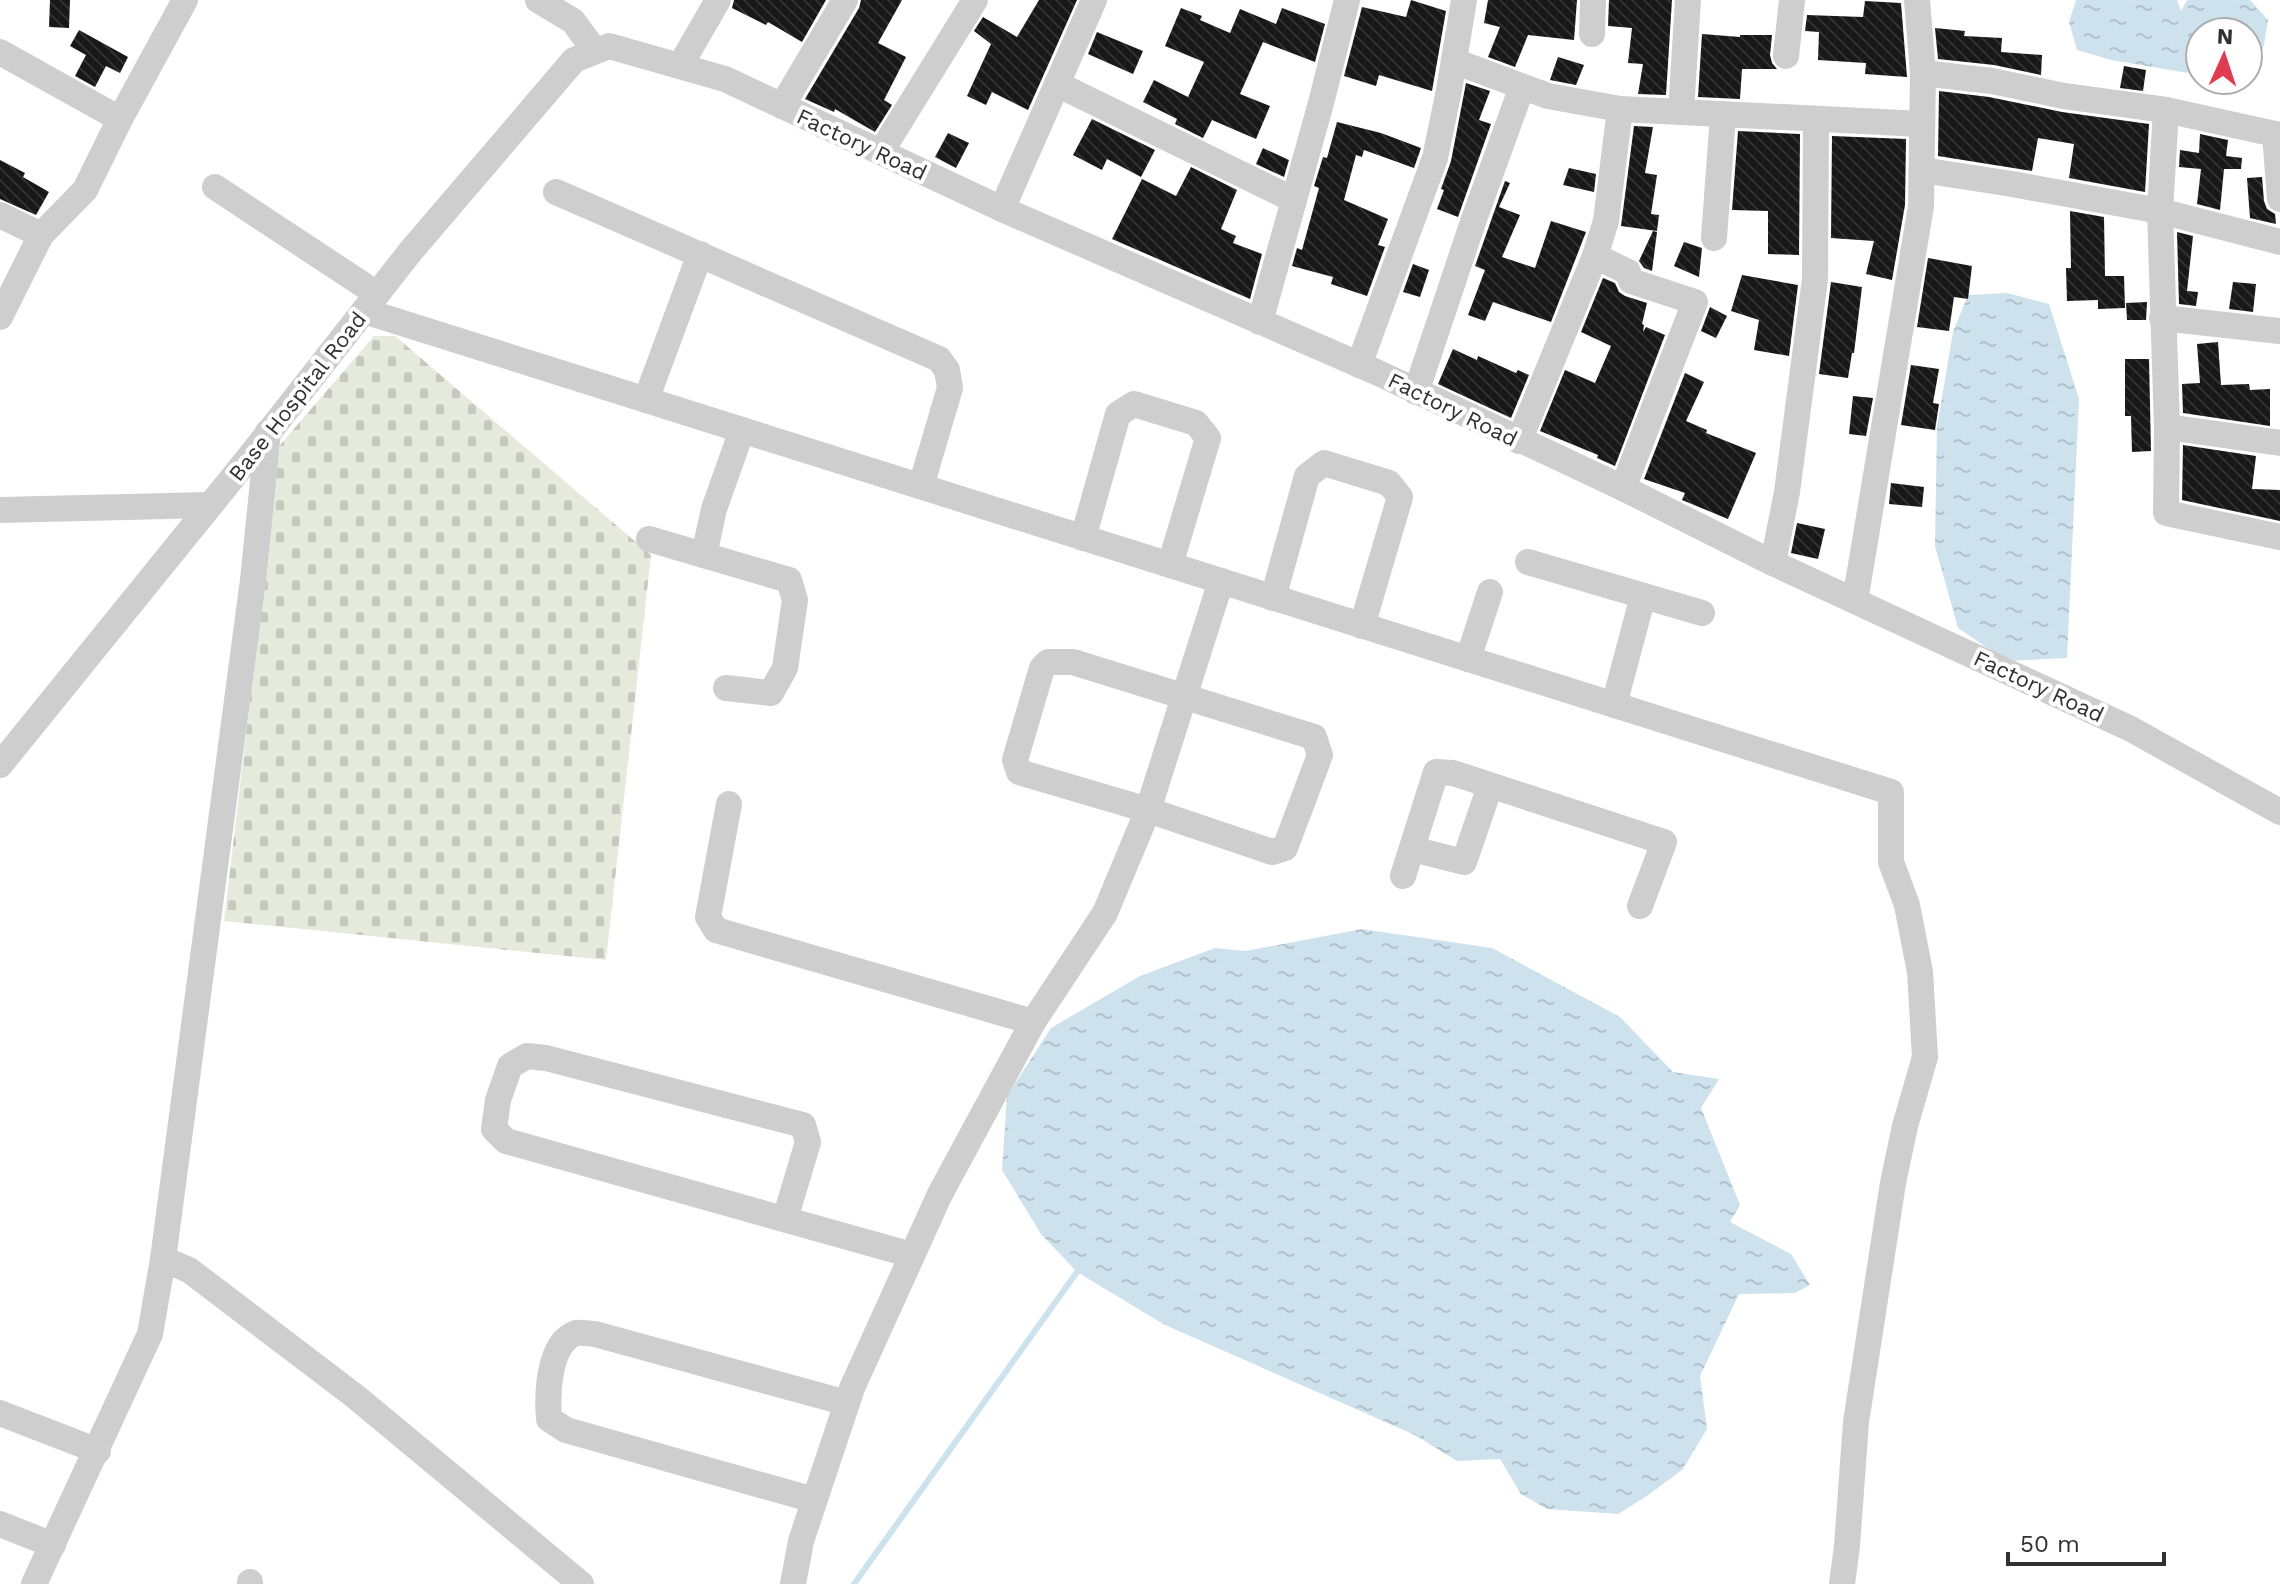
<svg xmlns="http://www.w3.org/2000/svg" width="2280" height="1584" viewBox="0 0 2280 1584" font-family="'Work Sans',sans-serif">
  <defs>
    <pattern id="cemetery-stones" width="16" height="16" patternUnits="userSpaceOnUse" patternTransform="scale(2)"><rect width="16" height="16" fill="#e5eadd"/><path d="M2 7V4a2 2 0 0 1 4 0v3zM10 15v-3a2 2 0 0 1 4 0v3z" fill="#c5c9be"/></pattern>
    <pattern id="water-ripples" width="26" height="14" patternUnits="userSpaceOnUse" patternTransform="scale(2)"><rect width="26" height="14" fill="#cde2ec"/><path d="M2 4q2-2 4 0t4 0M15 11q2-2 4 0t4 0" fill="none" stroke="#b0c2cb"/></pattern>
    <pattern id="building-back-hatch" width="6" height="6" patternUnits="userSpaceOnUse" patternTransform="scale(2)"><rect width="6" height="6" fill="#181818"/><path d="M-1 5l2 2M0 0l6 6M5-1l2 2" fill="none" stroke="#313131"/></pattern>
  </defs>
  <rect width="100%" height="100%" fill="#fff"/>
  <polygon fill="url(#cemetery-stones)" points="374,336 395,336 651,555 606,960 224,921 280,445"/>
  <g fill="url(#water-ripples)">
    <polygon points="2076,0 2177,0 2181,11 2187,0 2250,0 2268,20 2264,45 2249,80 2248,32 2200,32 2200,75 2111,60 2077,50 2069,22"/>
    <polygon points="2007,293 2049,304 2079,399 2067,658 2007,661 1958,628 1935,546 1937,427 1953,332 1968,295"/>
    <polygon points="1362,929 1492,948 1620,1017 1673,1072 1719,1079 1701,1108 1740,1205 1730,1222 1791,1254 1810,1285 1795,1293 1739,1294 1700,1376 1707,1429 1683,1469 1647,1496 1618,1514 1547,1509 1521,1494 1500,1459 1457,1461 1415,1435 1165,1325 1077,1272 1041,1234 1002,1170 1007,1096 1051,1028 1140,976 1215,948 1246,951"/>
  </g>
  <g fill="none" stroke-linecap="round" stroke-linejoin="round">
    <polyline stroke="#cde2ec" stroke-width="6" points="854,1584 1077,1272"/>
  </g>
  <g fill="url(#building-back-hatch)">
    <polygon points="50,0 70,0 69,28 49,27"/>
    <polygon points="734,0 826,0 802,42 768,22 766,25 732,8"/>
    <polygon points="861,0 902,0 878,43 906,57 884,100 892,105 875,132 835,109 834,112 805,99 859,8"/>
    <polygon points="1039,0 1077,0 1028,110 992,92 986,105 967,96 991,44 974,31 983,17 1017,37"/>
    <polygon points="1411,0 1446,11 1432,91 1379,75 1376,86 1344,76 1362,7 1406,17"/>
    <polygon points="1488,0 1577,0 1574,40 1528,35 1515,67 1488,57 1500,27 1484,23"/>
    <polygon points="1609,0 1672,0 1666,95 1638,94 1643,64 1628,63 1632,28 1608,26"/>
    <polygon points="1865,1 1901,3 1907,77 1865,74 1866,63 1818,60 1819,32 1805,31 1807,15 1863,17"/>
    <polygon points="1181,8 1202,16 1200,20 1230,33 1240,9 1276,24 1282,8 1325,24 1315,62 1263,42 1240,94 1270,106 1256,139 1212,120 1203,138 1175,124 1177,119 1143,102 1154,80 1188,97 1204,62 1165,46"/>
    <polygon points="1935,28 1965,31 1964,36 2002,38 2001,52 2042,55 2041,75 1994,65 1938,59"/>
    <polygon points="79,30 128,57 120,73 106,66 95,87 75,76 86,55 70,46"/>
    <polygon points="1097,32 1143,51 1133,74 1088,54"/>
    <polygon points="1702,34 1740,37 1740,35 1772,35 1770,55 1772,63 1777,69 1742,69 1740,99 1698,97"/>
    <polygon points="1558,57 1584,65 1576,85 1550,80"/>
    <polygon points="2124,66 2146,70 2143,91 2120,88"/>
    <polygon points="1466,83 1490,91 1479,120 1491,124 1458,217 1437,209 1444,190 1441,189 1451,161"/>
    <polygon points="1939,91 1989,97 2062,112 2149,124 2145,192 2069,178 2074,144 2038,138 2032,171 1938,156"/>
    <polygon points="1092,119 1155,150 1141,177 1107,159 1102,170 1073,155"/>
    <polygon points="1337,122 1381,133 1421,148 1414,168 1364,150 1362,157 1356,155 1344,200 1388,219 1378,245 1385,247 1367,296 1331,284 1333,277 1292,266 1297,248 1302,250 1319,188 1314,186 1323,157 1327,158"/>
    <polygon points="1634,126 1653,127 1645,173 1657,175 1651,214 1659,215 1657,231 1621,226"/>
    <polygon points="1738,131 1800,134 1799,255 1768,254 1768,211 1732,210"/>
    <polygon points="948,133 969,143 956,168 935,157"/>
    <polygon points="2200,134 2228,140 2226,156 2242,158 2241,169 2224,169 2220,210 2197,204 2201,169 2179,167 2180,150 2199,153"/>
    <polygon points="1832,136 1906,139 1905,205 1892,280 1866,274 1874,241 1831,238"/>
    <polygon points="1263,148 1289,160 1284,177 1256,164"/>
    <polygon points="0,160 25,173 23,177 49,192 36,215 0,199"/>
    <polygon points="1191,167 1237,190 1221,229 1236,236 1233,243 1262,254 1250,299 1112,239 1142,179 1176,196"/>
    <polygon points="1569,168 1596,174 1594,192 1563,185"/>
    <polygon points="2262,177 2264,201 2267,209 2275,214 2276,224 2250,218 2247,178"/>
    <polygon points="1505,181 1510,183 1499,207 1520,215 1502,257 1535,268 1551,221 1586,232 1551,322 1493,302 1485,321 1468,315 1485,270 1475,266"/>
    <polygon points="2070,211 2104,217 2105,276 2124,276 2125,308 2098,309 2098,300 2067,301 2066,268 2071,268"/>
    <polygon points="1653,231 1657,232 1652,271 1644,268 1639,261"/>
    <polygon points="2177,232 2193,236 2187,291 2198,292 2196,306 2179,304"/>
    <polygon points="1684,242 1702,248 1699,277 1674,266"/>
    <polygon points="1928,258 1972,266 1968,299 1954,297 1949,331 1917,327"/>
    <polygon points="1413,264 1429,270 1420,297 1403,292"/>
    <polygon points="1742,275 1798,285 1789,356 1754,350 1759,320 1731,311"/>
    <polygon points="1603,278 1615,283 1619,292 1625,296 1647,303 1642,324 1644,325 1643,332 1646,327 1665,335 1615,466 1597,458 1598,455 1540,431 1565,370 1595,383 1611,346 1581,332"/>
    <polygon points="1831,282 1862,287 1854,353 1852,353 1848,378 1819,374"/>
    <polygon points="2233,282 2256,284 2253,312 2229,309"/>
    <polygon points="2147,302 2146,320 2127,320 2126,303"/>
    <polygon points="1710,307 1727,316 1716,338 1701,331"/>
    <polygon points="2218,342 2221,385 2249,384 2250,390 2270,389 2270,426 2183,413 2182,384 2200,383 2197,344"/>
    <polygon points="1453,349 1477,360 1478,356 1516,373 1518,370 1529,375 1511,418 1438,384"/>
    <polygon points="2125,359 2149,359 2151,451 2132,452 2131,416 2125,416"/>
    <polygon points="1911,365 1939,369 1933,403 1939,404 1935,430 1901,425"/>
    <polygon points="1685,373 1704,382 1686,421 1707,430 1706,433 1756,453 1728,519 1682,500 1685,493 1644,479"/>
    <polygon points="1853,396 1873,398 1866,436 1849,434"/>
    <polygon points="2183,445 2256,456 2252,489 2280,490 2280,521 2182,500"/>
    <polygon points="1891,483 1924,487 1922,507 1889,504"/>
    <polygon points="1797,523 1825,529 1818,559 1791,553"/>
  </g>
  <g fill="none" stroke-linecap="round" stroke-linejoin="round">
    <g stroke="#cecece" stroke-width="26">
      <polyline points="538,0 573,21 595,51"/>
      <polyline points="1592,34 1593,0"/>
      <polyline points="0,52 120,119"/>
      <polyline points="1786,56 1792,0"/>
      <polyline points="1454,61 1548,96 1620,109 1922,124"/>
      <polyline points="680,66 718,0"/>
      <polyline points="1923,73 1992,81 2064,96 2166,110 2275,134 2280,199"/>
      <polyline points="1057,84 1294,200"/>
      <polyline points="782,106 845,0"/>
      <polyline points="2166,110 2160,211 2167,427 2166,513 2280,537"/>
      <polyline points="1681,112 1688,0"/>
      <polyline points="881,152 975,0"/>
      <polyline points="1922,170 2012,184 2160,211 2280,242"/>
      <polyline points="215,187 377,294"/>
      <polyline points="556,192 939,359 947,370 950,388 921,486"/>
      <polyline points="1002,209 1094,0"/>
      <polyline points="0,215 41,235"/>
      <polyline points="1714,238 1723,115"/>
      <polyline points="1595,256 1628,272 1631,281 1695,302 1623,488"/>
      <polyline points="364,311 1891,792 1891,862 1907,905 1920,972 1925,1057 1905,1126 1893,1183 1856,1422 1847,1546 1842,1584"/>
      <polyline points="0,317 41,235 85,190 120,119 185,0"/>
      <polyline points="2162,318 2280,331"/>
      <polyline points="1260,322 1321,103 1347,0"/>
      <polyline points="1359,365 1435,158 1449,90 1464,0"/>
      <polyline points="1416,392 1473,222 1522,87"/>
      <polyline points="646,400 700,254"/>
      <polyline points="2167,427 2280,443"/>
      <polyline points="1519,441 1595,256 1606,221 1620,109"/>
      <polyline points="0,510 210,505"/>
      <polyline points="1083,538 1118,414 1134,404 1196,423 1208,438 1170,565"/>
      <polyline points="649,539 789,580 795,600 785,668 771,693 726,688"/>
      <polyline points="704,555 714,509 742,430"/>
      <polyline points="1528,562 1702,613"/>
      <polyline points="1773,563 1787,492 1815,279 1816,119"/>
      <polyline points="1273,598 1307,476 1324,463 1389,483 1400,497 1362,626"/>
      <polyline points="1855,601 1921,206 1923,73 1917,0"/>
      <polyline points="1468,659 1490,592"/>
      <polygon points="1048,662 1073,662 1314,737 1320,755 1285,848 1272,852 1148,810 1019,772 1015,760 1042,668"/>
      <polyline points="1614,705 1643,596"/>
      <polyline points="0,765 251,455 410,252 574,60 609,46 725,79 1002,209 1374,371 1623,488 1773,563 2131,729 2280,812"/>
      <polyline points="729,804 708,917 716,930 1033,1022"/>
      <polyline points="1412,849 1464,862 1490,786"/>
      <polyline points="1403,876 1436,772 1453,773 1664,842 1640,906"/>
      <polyline points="785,1219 808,1142 803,1125 546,1058 527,1056 510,1066 498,1100 494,1129 506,1141 912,1255"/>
      <polyline points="163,1259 189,1270 356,1397 581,1584"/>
      <polyline points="0,1413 98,1451"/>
      <path d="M814,1500l-248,-70 -17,-11c-2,-24 -1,-76 27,-86 5,-1 14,1 19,1l252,69"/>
      <polyline points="0,1524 53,1545"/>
      <polyline points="34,1584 150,1334 163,1259 253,580 268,432"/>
      <polyline points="250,1584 250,1582"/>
      <polyline points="793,1584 801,1541 852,1388 940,1194 1033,1022 1105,913 1148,810 1221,581"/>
    </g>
  </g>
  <g text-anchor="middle" stroke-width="8" stroke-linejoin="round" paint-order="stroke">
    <g font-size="22" fill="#313131" stroke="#fff">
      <text transform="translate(862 144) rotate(25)" y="8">Factory Road</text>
      <text transform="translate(297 396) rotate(-52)" y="8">Base Hospital Road</text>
      <text transform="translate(1453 409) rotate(26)" y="8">Factory Road</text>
      <text transform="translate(2039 686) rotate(25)" y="8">Factory Road</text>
    </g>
  </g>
  <g transform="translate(2224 56) rotate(3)"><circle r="38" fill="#ffffff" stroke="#adadad" stroke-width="2"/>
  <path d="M0-6L14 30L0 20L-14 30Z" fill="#df3c52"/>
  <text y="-12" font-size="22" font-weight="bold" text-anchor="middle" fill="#313131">N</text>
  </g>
  <path d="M2008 1552v12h156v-12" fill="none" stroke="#313131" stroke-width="4"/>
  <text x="2020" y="1552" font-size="24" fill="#313131" stroke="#ffffff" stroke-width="6" paint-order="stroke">50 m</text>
</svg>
